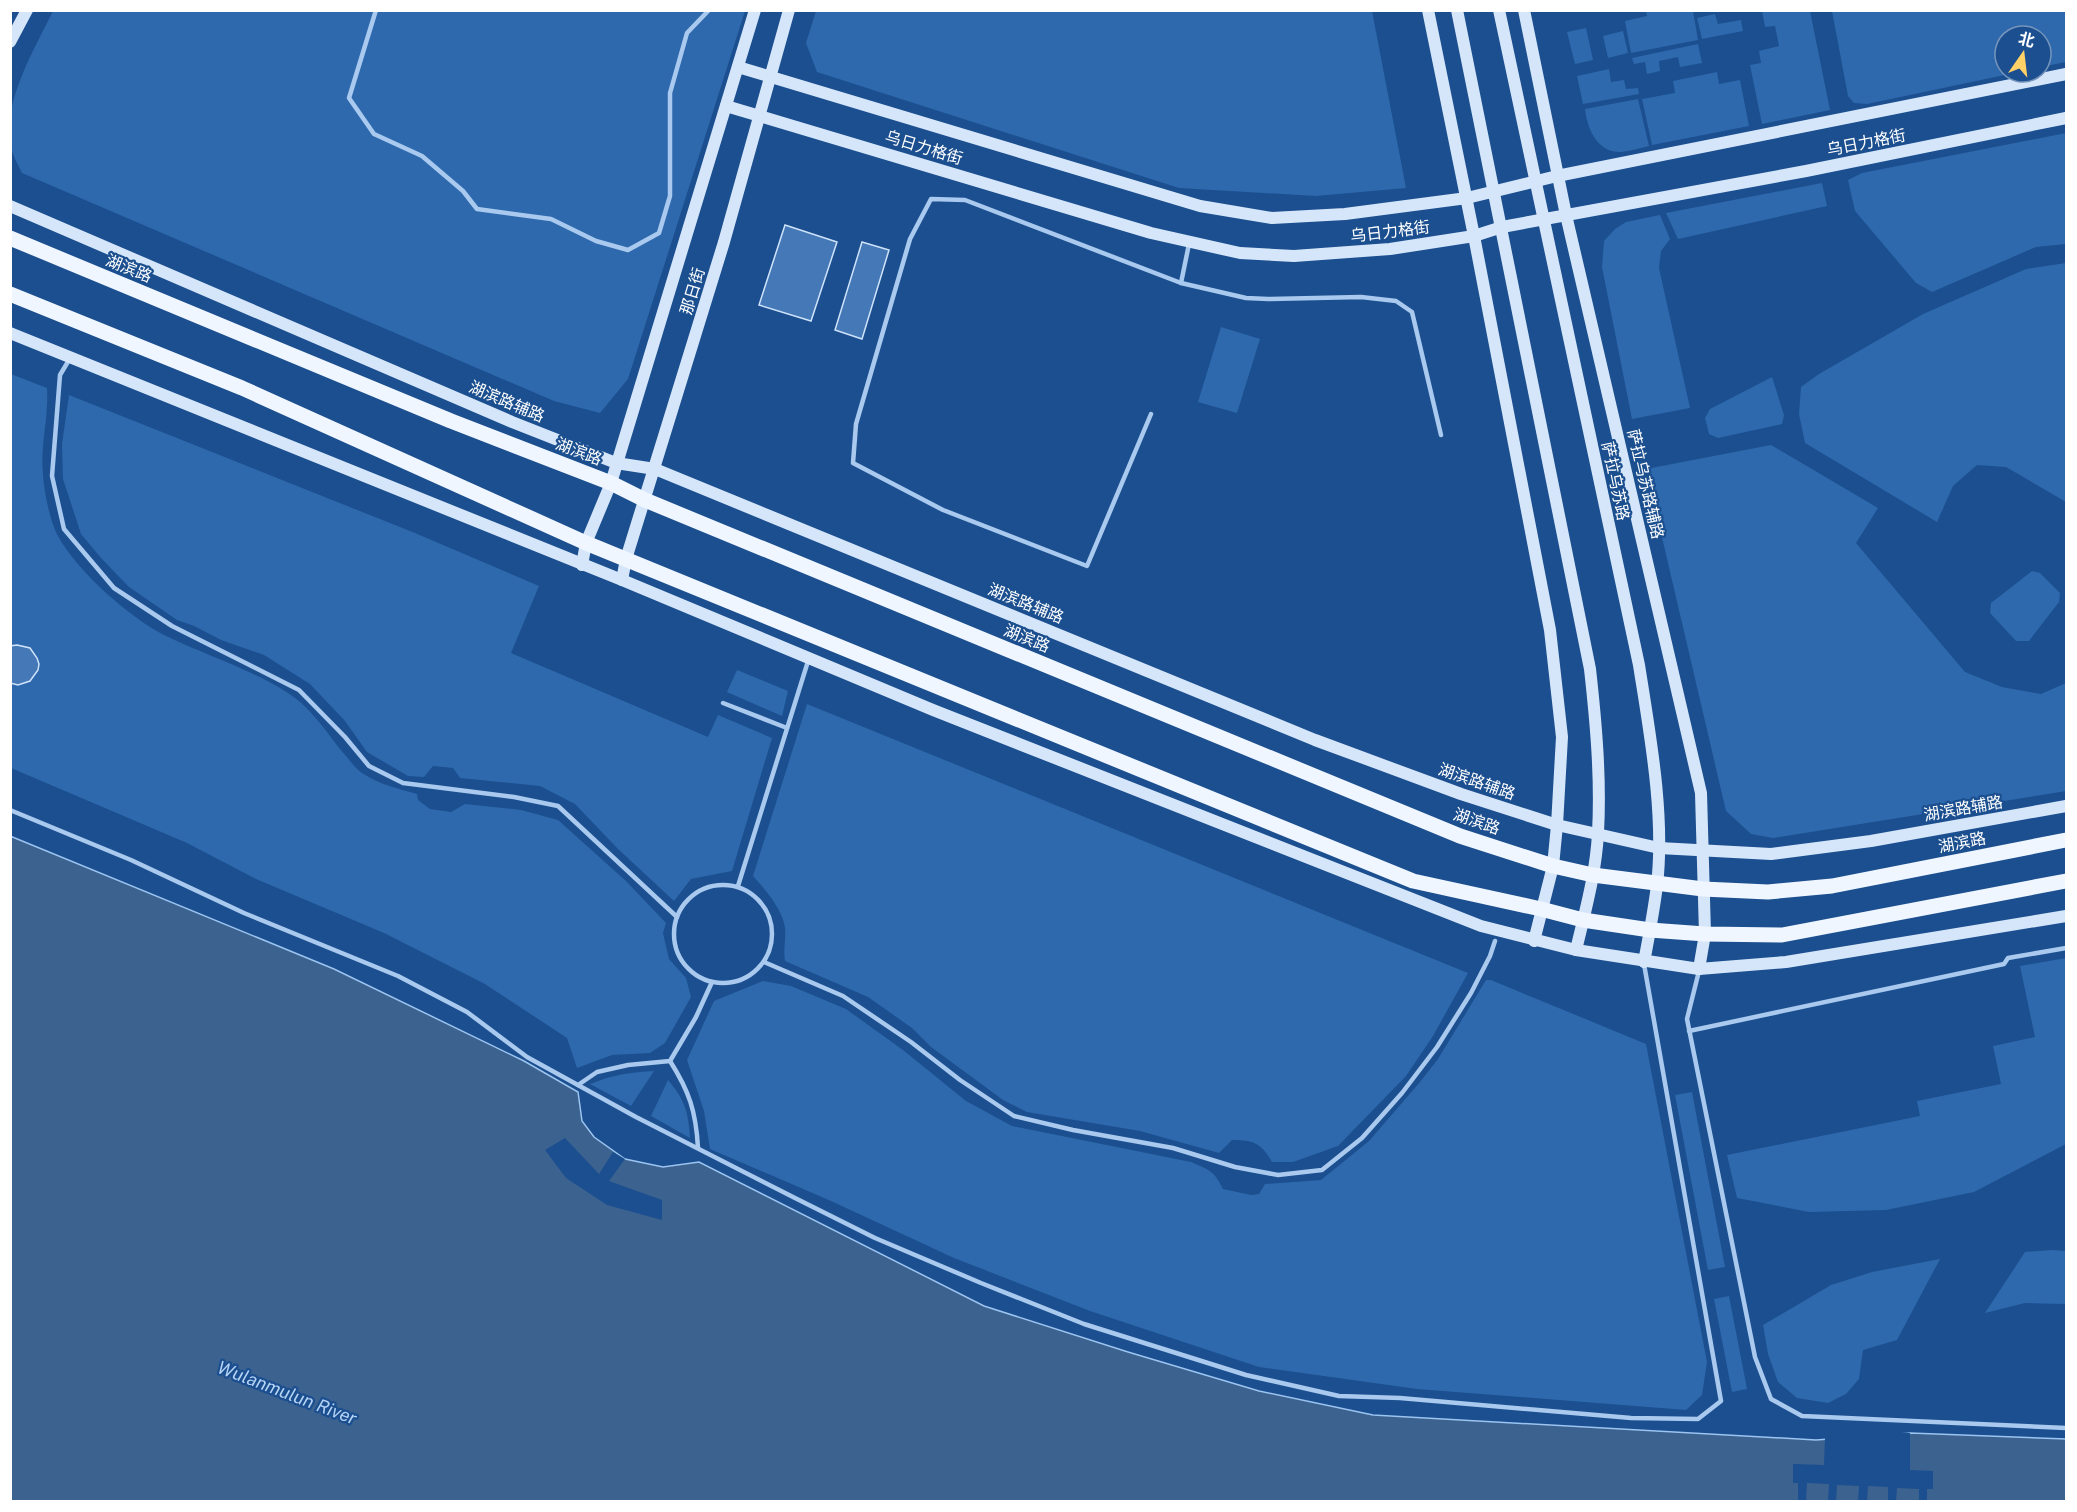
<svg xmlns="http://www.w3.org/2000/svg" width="2077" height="1512" viewBox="0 0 2077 1512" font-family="'Public Sans','Noto Sans SC',sans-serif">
  <rect width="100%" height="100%" fill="#1b4f8f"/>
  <g fill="#2e69ad">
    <polygon points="1668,10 1693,11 1698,40 1631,53 1625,21 1647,16 1646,11"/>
    <path d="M53,11h692l-117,368 -28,34 -46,-12 -532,-228c-4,-8 -9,-17 -11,-26 -10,-43 24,-99 42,-136z"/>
    <polygon points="816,11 1372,11 1406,188 1316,196 1179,188 817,72 806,43"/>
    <polygon points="1762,11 1810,11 1830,110 1762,124 1750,65 1761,63 1759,51 1779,46 1775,26 1765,27"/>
    <polygon points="1832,11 2066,11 2066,62 2041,67 2041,36 2005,36 2005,72 2019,72 1867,104 1854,103 1848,96"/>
    <polygon points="1715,14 1718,24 1741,20 1743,31 1702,39 1697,18"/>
    <polygon points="1586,28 1593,60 1575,64 1567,32"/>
    <polygon points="1623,31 1628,53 1608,58 1603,36"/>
    <polygon points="1698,44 1702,63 1680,67 1678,57 1659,61 1660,71 1647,74 1645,62 1634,64 1632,58"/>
    <polygon points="1609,69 1611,82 1624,80 1626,89 1638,88 1639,94 1583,104 1577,76"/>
    <polygon points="1717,72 1719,84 1740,80 1749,126 1652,145 1642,99 1675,93 1673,81"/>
    <path d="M1638,99l11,47c-9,2 -19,5 -28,6 -24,1 -34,-24 -36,-43z"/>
    <polygon points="2066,133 2066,244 2036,247 1932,292 1916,283 1855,211 1848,180 1862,173"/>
    <polygon points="1822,183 1827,206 1678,239 1666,213"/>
    <polygon points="1660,215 1670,239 1661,251 1659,268 1690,408 1632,419 1602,267 1604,241 1615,229 1626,222"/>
    <polygon points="2066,263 2066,502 2006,467 1977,465 1953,486 1937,522 1805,443 1799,414 1801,387 1819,374 1923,314 2026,269"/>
    <polygon points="1221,327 1260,339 1237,413 1198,402"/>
    <path d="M11,374l36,14c2,29 -7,57 -4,86 1,18 7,47 15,62 19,35 71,81 106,99 41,20 85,33 124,58 24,15 40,42 58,63 5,6 10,13 16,17 16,11 37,16 55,21l1,6 12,9 21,3 14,-8 56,6 37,10 68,61 40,42 -3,10 6,26 17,19 5,19 -26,46 -15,10 -38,2 -35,13 -10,-30 -82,-54 -101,-51 -128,-54 -69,-36 -176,-75z"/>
    <polygon points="1772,377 1784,415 1782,424 1718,438 1709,434 1705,418 1710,409"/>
    <polygon points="69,395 415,533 539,586 511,653 708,737 718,715 772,738 732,871 691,879 674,901 618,849 575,804 540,786 460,778 453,768 433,766 424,777 408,776 367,752 345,721 310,684 264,655 221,640 194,626 177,620 129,587 101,558 81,534 63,479 62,444"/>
    <polygon points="1771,445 1878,508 1856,543 1965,672 2002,687 2041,694 2066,683 2066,791 1773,838 1751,834 1726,811 1646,469"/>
    <polygon points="2032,571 2040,573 2060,593 2059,602 2029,641 2016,641 1990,613 1991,603"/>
    <polygon points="737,670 788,691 782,716 727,692"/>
    <path d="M807,704l661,269 -35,63 -27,40 -68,70 -45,16h-21c-11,-19 -18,-22 -40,-22l-13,13 -79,-22 -113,-19 -24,-12 -72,-53 -19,-19 -44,-31 -83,-36c-2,-11 1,-22 0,-33 -2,-18 -20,-39 -32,-52z"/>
    <polygon points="2066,958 2066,1144 1974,1192 1886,1210 1809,1212 1737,1198 1727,1155 1920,1116 1917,1101 2001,1084 1993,1046 2035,1037 2020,966"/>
    <path d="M1486,980h5l155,64 61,318 -5,33 -16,15 -269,-21 -158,-22 -169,-56 -136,-53 -123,-57 -121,-52 -6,-38 -17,-51 27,-59 49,-20 28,5 55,23 57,41 63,51 46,25 179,36c18,8 23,8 32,27l28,6 8,-1 6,-10 56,-4 48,-39 51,-59 18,-23z"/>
    <path d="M654,1071l-23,35 -41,-22c22,-9 41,-12 64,-13z"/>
    <path d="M668,1080c17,20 20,31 22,58l-39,-22z"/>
    <polygon points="1692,1092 1725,1267 1708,1270 1675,1095"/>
    <polygon points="2052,1250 2066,1251 2066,1304 2025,1303 1985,1313 2025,1252"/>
    <polygon points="1940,1259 1897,1340 1863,1350 1859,1379 1846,1394 1828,1403 1797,1398 1778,1382 1768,1354 1763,1325 1831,1285 1872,1272"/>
    <polygon points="1729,1296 1747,1389 1732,1392 1714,1299"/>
  </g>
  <polygon fill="#3c6290" stroke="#9cc4f0" stroke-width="1.5" points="10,836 334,969 524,1061 578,1092 582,1121 594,1137 625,1159 663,1167 699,1162 984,1306 1128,1352 1259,1391 1373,1415 1816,1440 1910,1433 2066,1439 2066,1501 11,1501"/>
  <g fill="#1b4f8f">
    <polygon points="565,1138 599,1174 613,1152 625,1159 609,1181 662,1200 662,1220 607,1205 566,1178 545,1150"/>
    <polygon points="1889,1431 1910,1433 1910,1470 1933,1471 1933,1489 1927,1489 1927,1501 1919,1501 1919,1489 1897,1488 1896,1501 1888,1501 1888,1487 1868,1486 1867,1501 1858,1501 1859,1486 1837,1485 1836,1501 1828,1501 1829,1484 1807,1483 1806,1501 1798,1501 1798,1483 1793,1483 1793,1464 1824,1465 1825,1437"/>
  </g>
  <g fill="#4478b7" stroke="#cfe3fa" stroke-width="1.5">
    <polygon points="785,225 837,242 811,321 759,305"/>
    <polygon points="862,242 889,250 862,339 835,330"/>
    <polygon points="17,645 30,648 37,658 39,664 38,670 30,681 18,685 10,683 10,646"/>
  </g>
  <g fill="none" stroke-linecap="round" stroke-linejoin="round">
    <g stroke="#a9c9ee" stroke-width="4.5">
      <polyline points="376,10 349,98 374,134 422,156 463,191 477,209 551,219 596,241 628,250 659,233 670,196 670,93 687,33 709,10"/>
      <polyline points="1181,283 1189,244"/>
      <polyline points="69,360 60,375 52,476 64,529 114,588 172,626 299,690 345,737 369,766 403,783 514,797 558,806 677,917"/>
      <polyline points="1151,414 1087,566 943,510 853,463 856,424 910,239 931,199 965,200 1181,283 1246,298 1268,299 1361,297 1396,301 1412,312 1441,435"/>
      <polyline points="723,703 787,728"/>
      <polyline points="10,810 131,860 244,913 398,976 467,1012 527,1057 636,1117 795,1198 875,1238 981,1283 1084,1324 1246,1375 1339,1396 1400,1398 1631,1418 1698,1419 1721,1401 1644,964"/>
      <circle cx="723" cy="934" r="49"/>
      <polyline points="738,886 809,658"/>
      <polyline points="764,962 843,996 911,1042 960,1080 1014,1116 1073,1130 1173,1148 1235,1167 1278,1175 1322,1170 1362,1138 1402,1093 1437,1047 1471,993 1490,956 1495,941"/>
      <polyline points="1699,971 1687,1019 1755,1357 1771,1399 1802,1416 2066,1428"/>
      <polyline points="1689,1031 2004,964 2008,958 2066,948"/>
      <path d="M670,1061c19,30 26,50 28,87"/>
      <polyline points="578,1085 597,1072 628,1065 670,1061 696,1017 712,982"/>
    </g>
    <g stroke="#d6e6fa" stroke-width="12">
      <polyline points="1428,10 1474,236 1550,630 1562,737 1557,825 1553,866 1534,941"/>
      <path d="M1457,10l133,659c6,54 11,109 8,164 -2,40 -13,79 -22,117"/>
      <path d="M1499,10l140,655c11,70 26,150 18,220 -3,25 -8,51 -13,77"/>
      <polyline points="1524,10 1566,215 1701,793 1705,934 1699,969"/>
      <polyline points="10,42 27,10"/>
      <polyline points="738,67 1200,206 1272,218 1345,214 1467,198 1557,176 2066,74"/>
      <polyline points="726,106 1151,233 1240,253 1294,256 1390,249 1474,236 1502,227 1806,171 2066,118"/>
      <polyline points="10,206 512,422 616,463 655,469 1315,740 1461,794 1557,825 1659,848 1771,854 1871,841 2066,806"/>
      <polyline points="10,333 622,580 933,710 1481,926 1576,950 1699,969 1786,962 2066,916"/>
      <polyline points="582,565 586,543 611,483 755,10"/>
      <polyline points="622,580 626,559 724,242 789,10"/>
    </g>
    <g stroke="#f0f6ff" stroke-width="15">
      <polyline points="10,238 451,421 611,483 645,500 1460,836 1553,866 1593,875 1703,889 1768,892 1832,886 2066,840"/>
      <polyline points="10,294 242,388 586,543 1413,881 1541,909 1583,920 1650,930 1705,934 1782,935 2066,881"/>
    </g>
  </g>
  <g text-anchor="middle" stroke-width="4.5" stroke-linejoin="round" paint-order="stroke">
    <g font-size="16" fill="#fff" stroke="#1b4f8f">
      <text transform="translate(1866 142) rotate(-11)" y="6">乌日力格街</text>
      <text transform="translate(924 147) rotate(17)" y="6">乌日力格街</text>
      <text transform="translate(1390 231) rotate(-7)" y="6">乌日力格街</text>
      <text transform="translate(129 268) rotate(22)" y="6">湖滨路</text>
      <text transform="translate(692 291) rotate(-73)" y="6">那日街</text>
      <text transform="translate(507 401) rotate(23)" y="6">湖滨路辅路</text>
      <text transform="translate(579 451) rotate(21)" y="6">湖滨路</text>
      <text transform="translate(1616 481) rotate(78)" y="6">萨拉乌苏路</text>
      <text transform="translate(1646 484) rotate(77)" y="6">萨拉乌苏路辅路</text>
      <text transform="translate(1026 603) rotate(22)" y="6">湖滨路辅路</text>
      <text transform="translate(1027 638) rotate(22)" y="6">湖滨路</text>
      <text transform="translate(1477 781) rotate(19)" y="6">湖滨路辅路</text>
      <text transform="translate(1963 808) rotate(-10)" y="6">湖滨路辅路</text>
      <text transform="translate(1477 821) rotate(19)" y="6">湖滨路</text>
      <text transform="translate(1962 842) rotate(-11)" y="6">湖滨路</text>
    </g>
    <g font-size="18" font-style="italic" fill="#b5d3f5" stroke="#1b4f8f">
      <text transform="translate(287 1393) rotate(21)" y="6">Wulanmulun River</text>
    </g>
  </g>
  <rect width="2077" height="1512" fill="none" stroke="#ffffff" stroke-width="24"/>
  <g transform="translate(2023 54) rotate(14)"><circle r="28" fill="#1b4f8f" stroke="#7695bc" stroke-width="1.5"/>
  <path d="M0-4.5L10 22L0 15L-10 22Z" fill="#ffd166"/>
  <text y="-9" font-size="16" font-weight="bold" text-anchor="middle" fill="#ffffff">北</text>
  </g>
</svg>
